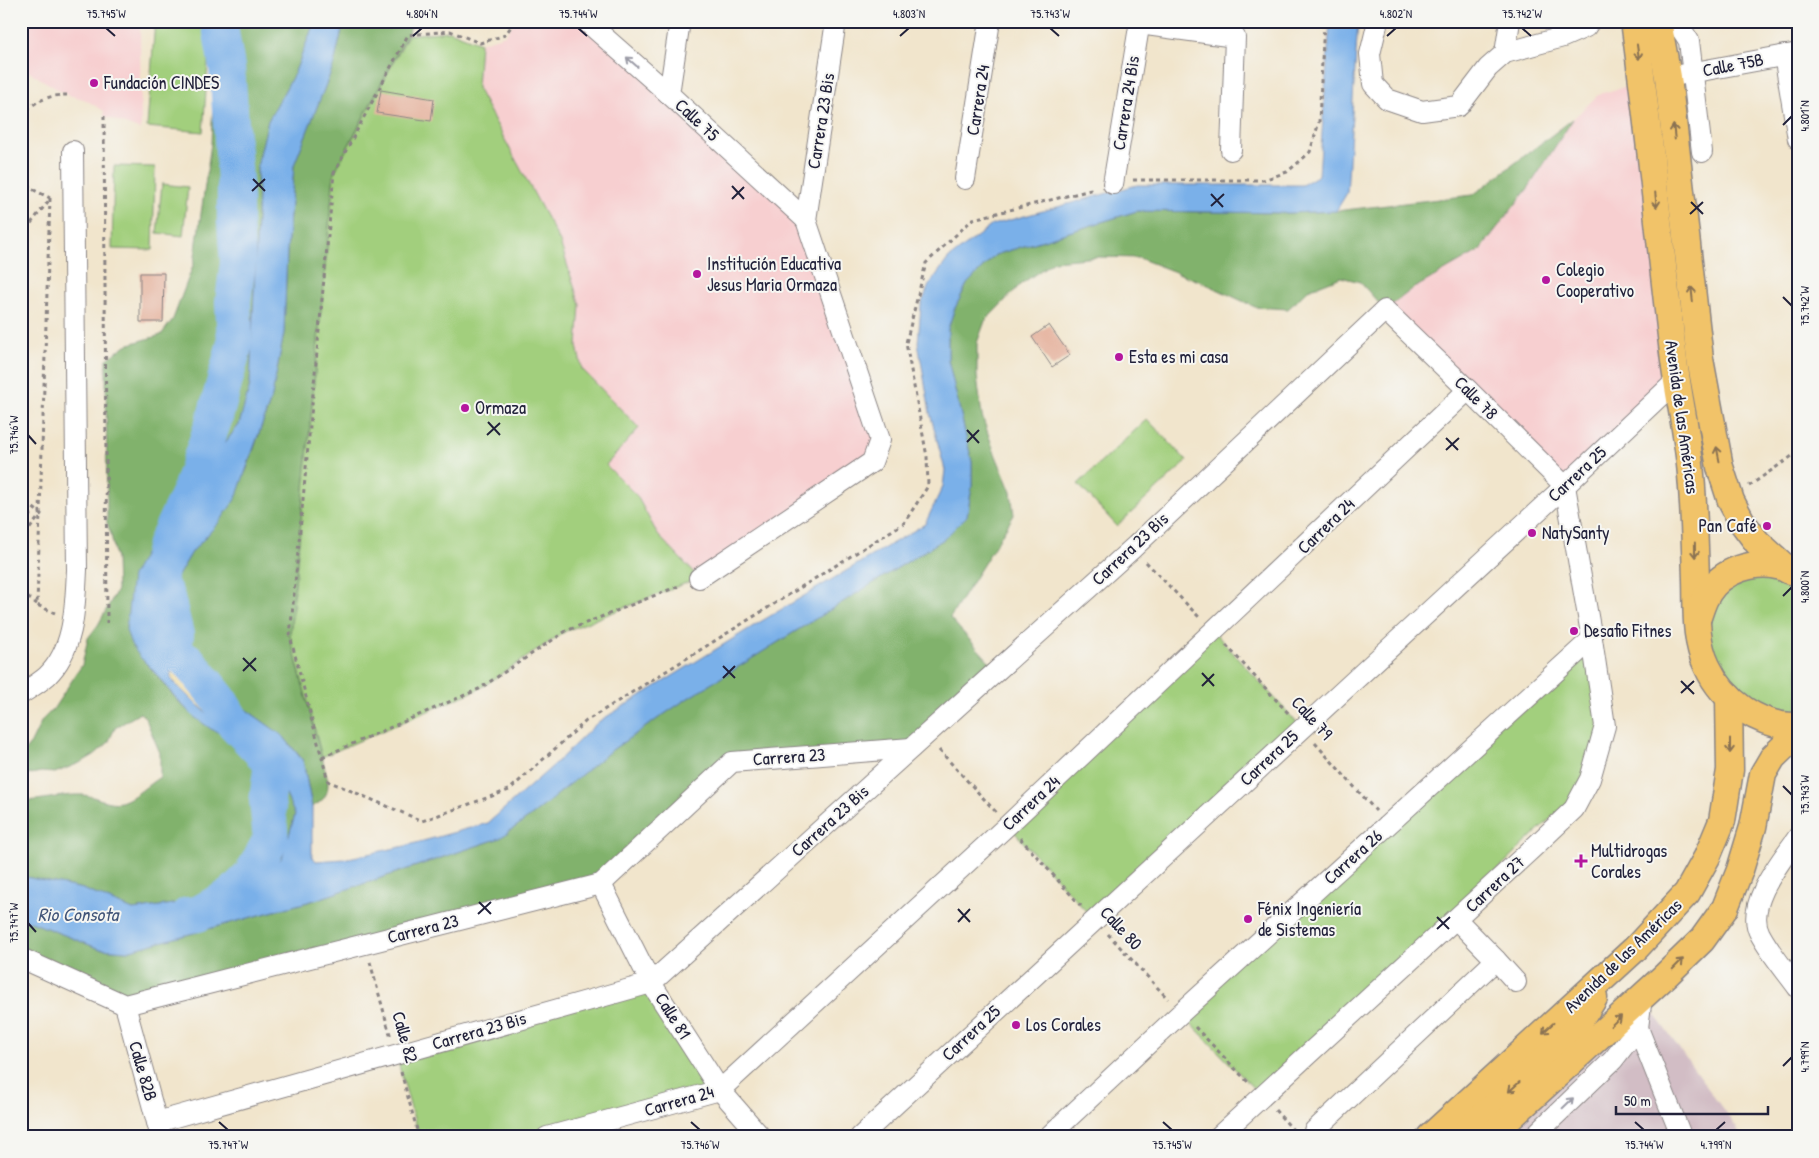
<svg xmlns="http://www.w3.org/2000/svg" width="1819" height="1158" viewBox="0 0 1819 1158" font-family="'Patrick Hand',sans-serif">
  <rect width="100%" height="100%" fill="#f6f6f2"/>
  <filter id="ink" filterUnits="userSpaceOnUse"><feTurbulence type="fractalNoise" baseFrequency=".02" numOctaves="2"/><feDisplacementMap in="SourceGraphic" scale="10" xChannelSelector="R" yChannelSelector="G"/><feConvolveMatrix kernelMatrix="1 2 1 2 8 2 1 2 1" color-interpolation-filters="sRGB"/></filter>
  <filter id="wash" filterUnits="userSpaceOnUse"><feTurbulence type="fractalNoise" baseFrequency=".0096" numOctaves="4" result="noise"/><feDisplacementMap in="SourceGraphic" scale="20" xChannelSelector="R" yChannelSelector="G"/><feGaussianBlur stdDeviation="1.12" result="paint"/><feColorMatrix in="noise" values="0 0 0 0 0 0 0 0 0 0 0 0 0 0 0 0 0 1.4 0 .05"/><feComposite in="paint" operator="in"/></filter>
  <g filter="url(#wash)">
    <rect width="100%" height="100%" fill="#f1e5cc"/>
    <g fill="#f7cfd0">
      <polygon points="21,21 140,21 141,130 104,116 104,111 84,99 67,95 21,67"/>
      <polygon points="515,21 586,21 806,220 880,440 872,462 699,578 658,535 637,496 605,465 639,428 582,369 577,346 580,305 477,87 480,43 505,35"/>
      <polygon points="1642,82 1677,380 1565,486 1385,310 1411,290 1479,251 1529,187 1573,119 1599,94"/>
    </g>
    <polygon fill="#d2bdc5" points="1642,997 1743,1137 1489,1137"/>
    <g fill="#a2cf7d" stroke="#62785c">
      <polygon points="155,21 211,21 203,132 147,127"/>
      <polygon points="450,31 480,43 477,88 560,242 580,305 577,346 582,369 639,428 606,465 637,496 658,535 699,578 566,631 479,689 322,757 290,636 334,173 408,35"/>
      <polygon points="114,166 155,167 153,250 112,249"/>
      <polygon points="162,184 188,187 183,236 157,233"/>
      <polygon points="1147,419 1187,461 1117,526 1078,484"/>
      <polygon points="1730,572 1798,577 1798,726 1716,683 1703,601"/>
      <polygon points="1214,632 1302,728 1094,920 1008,825"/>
      <polygon points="1592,639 1605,726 1588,783 1261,1096 1181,1013"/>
      <polygon points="651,983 720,1090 547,1137 419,1137 396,1055"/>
    </g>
    <g fill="#81b26c" stroke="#526a54">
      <path d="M217,21h98l-20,51 -27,49 -11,46 1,30 -8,188 -11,40 -20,25 -39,59 -31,36 -9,112c19,19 34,43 55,60 23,18 58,25 76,45 9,12 18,39 24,53l-13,43 -27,26 -23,11 -99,15 -50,-21 -62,-13v-75c21,0 41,-7 62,-6 13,1 25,10 38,7 14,-4 27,-18 39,-25v-24l-15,-36 -5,-4 -25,15 -7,15 -14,12 -12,7 -27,11 -14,-1 -20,4v-21l10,-12 11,-23 12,-12 28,-43 6,-27 10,-13 19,-35 -1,-31 -5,-25 -4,-11 -1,-163 20,-15 35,-10 12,-16 21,-56 17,-120z"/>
      <path d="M344,21h70l-80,152 -44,463 38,145c0,14 -3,19 -16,26l-9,-47 -20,-24 -42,-30 -47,-47 -18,-24 -9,-21v-16l2,-7 23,-39 29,-32 26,-51 25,-73 12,-63 3,-82 7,-86 40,-101z"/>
      <polygon points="1573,119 1529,187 1479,251 1411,290 1385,310 1360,282 1341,277 1308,290 1288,309 1255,307 1204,283 1139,258 1098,257 1054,261 1021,284 985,321 977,343 977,376 982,416 994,451 1011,492 1014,515 950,618 997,670 911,748 732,762 601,884 125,1005 21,958 21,918 100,949 127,951 315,900 500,838 535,813 609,752 685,700 944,539 967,516 972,486 972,462 948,360 948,329 954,310 967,284 995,255 1137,211 1289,213 1336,211 1473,195"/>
    </g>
    <path fill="#eeda9e" stroke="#887e6c" d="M174,652c17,3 49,53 58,69l-23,-6 -33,-30 -5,-7 -1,-14z"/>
    <path fill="#7ab0e9" stroke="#4e6992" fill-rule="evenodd" d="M315,21h29l-10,43 -40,101 -7,86 -3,82 -12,63 -36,102 -15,22 -29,32 -23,39 -2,7v16l9,21 18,24 47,47 42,30 20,25 9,46v49l4,5 28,-2 61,-13 83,-23 66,-58 44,-43 162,-100 165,-98 18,-38 2,-16 -15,-57 -12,-70 3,-38 8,-20 19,-26 44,-34 145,-40h165l17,-10 11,-154h28l-11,172 -11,18 -47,2 -152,-2 -142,44 -28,29 -13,26 -6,19v31l24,102v24l-5,30 -23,23 -259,161 -76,52 -74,61 -35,25 -185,62 -188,51 -27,-2 -79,-31v-42l62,13 50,21 99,-15 23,-11 27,-26 13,-43 -23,-52 -14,-13 -47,-21 -18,-13 -17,-18 -24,-29 -12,-12 -9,-13 -5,-14 6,-54 17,-31 31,-36 39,-59 20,-25 11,-40 8,-188 -1,-30 11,-46 27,-49zM174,652c17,3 49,53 57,69l-22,-6 -33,-30 -5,-7 -1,-14z"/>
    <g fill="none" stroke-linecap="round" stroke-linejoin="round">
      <polyline stroke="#7ab0e9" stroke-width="36" points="188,915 198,914 232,895 251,876 271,839 267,800 272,763 232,721 219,699 188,661 174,652 176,635 167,598 157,579 165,544 190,490 215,417 235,343 233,302 238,262 235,222 235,181 227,67 219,21"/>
    </g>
    <g id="blocks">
      <g fill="#e5b29e">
        <polygon points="381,90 434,99 431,121 377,113"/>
        <polygon points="140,273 164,273 163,322 140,322"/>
        <polygon points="1049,325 1070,355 1052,367 1032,337"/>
        <polygon points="21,506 32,514 21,528"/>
      </g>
    </g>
  </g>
  <g filter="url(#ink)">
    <use href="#blocks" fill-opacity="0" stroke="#8a8484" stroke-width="1"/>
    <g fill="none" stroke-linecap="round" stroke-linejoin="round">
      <g stroke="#8a8484" stroke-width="22">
        <g id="minor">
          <polyline points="586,21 669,94 806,220"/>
          <polyline points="1378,21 1370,54 1373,84 1387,99 1422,111 1459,106 1488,68 1505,53 1563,37 1586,27 1590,21"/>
          <polyline points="1676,21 1689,41 1702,152"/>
          <polyline points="1139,24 1235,37 1231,150"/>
          <polyline points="1505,53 1510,21"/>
          <polyline points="1784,55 1798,139"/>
          <polyline points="1679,75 1798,53"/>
          <polyline points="669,94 680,21"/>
          <polyline points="965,179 990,21"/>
          <polyline points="1113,184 1140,21"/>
          <polyline points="699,578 872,462 880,440 806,220 836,21"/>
          <path d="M21,694c9,-6 18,-11 26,-18 28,-27 28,-70 30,-106l-4,-419"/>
          <path d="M1798,837c-16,23 -54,68 -38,97 10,19 25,36 38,54"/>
          <polyline points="601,884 651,983 720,1090 761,1137"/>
          <polyline points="1456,919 1496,960 1516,982"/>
          <polyline points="21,958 125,1005 601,884 732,762 911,748"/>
          <polyline points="125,1005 161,1137"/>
          <polyline points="1638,1028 1680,1133 1676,1137"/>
          <polyline points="157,1122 651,983 1133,548 1385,310 1468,390 1565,486"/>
          <polyline points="1314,1131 1496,960"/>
          <polyline points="547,1137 720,1090 1008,825 1468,390"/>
          <polyline points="860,1137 1565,486 1677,380"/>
          <polyline points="1048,1137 1181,1013 1592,639"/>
          <polyline points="1218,1137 1535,846 1574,809 1590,779 1605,726 1592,639 1565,486"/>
          <polyline points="1533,1137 1613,1060 1638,1028 1642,997"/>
        </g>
      </g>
      <g stroke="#8a8484" stroke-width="29">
        <g id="major">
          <path d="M1634,21c16,113 26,227 40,340 5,38 14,76 17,114 3,35 4,69 5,104 1,29 -2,60 11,87 16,35 52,61 91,60"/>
          <polyline points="1658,21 1668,77 1700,359 1720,467 1731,501 1742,522 1757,542 1788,570"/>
          <path d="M1698,617c4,-12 7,-22 16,-32 18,-19 52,-27 76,-14"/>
          <polyline points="1430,1137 1636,948 1687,893 1707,857 1722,821 1730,770 1729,697"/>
          <polyline points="1460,1137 1571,1035 1594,998"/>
          <polyline points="1489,1137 1666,975 1702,940 1725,908 1740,870 1753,827 1763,774 1773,757 1798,733"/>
        </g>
      </g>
      <g stroke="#8a8484" stroke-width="3" stroke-dasharray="4 4" stroke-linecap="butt">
        <polyline points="515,21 505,35 480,43 450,31 408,35 334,173 290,636 328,781 422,821 509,790 586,721 904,523 928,486 927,457 906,343 926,263 973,219 1095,189"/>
        <path d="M21,115c14,-14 27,-20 46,-20"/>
        <polyline points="104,116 107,623"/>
        <polyline points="21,179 32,189 50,198"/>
        <polyline points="1133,180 1263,180 1287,172 1299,162 1310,152 1319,122 1324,21"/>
        <polyline points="50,198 37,605 55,613"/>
        <polyline points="21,236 50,199"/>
        <polyline points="1749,486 1798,452"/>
        <polyline points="21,498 41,514 21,540"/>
        <polyline points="1146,562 1199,617"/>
        <polyline points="21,593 37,604"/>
        <polyline points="1226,645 1289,714"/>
        <polyline points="1315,743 1376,811"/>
        <polyline points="939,750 996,812"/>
        <polyline points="322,757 479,689 566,631 681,585"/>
        <polyline points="1020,838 1081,906"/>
        <polyline points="1108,934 1168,999"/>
        <polyline points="370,962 391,1038"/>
        <polyline points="1195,1027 1248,1082"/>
        <polyline points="401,1072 419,1137"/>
        <polyline points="1275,1110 1294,1131"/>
      </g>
      <use href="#minor" stroke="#fff" stroke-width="20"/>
      <use href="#major" stroke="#f1c369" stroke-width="26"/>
    </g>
    <defs><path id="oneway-shaft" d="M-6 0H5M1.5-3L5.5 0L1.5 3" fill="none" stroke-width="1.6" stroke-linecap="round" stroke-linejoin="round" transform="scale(1.25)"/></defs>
    <g stroke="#8a7252">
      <use href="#oneway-shaft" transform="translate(1638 52) rotate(82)"/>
      <use href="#oneway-shaft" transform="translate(1674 132) rotate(-96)"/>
      <use href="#oneway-shaft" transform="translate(1656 200) rotate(84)"/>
      <use href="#oneway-shaft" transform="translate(1692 294) rotate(-96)"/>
      <use href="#oneway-shaft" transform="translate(1718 454) rotate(-101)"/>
      <use href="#oneway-shaft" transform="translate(1695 550) rotate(89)"/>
      <use href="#oneway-shaft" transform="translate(1730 746) rotate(90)"/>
      <use href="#oneway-shaft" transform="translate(1678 964) rotate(-45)"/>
      <use href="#oneway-shaft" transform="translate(1616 1021) rotate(-43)"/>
      <use href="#oneway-shaft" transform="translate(1548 1028) rotate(137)"/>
      <use href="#oneway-shaft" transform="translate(1514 1087) rotate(138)"/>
    </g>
    <g stroke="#9c9ca7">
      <use href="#oneway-shaft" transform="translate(632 62) rotate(-139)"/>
      <use href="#oneway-shaft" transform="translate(1568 1103) rotate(-44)"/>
    </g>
  </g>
  <path fill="none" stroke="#22223b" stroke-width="2" d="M106,28l9,8M578,28l9,8M1050,28l9,8M1522,28l9,8M413,36l9,-8M900,36l9,-8M1387,36l9,-8M1783,125l9,-9M253,179l12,12M732,186l12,13M252,191l13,-12M1211,194l12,13M732,199l12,-12M1691,202l12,12M1211,206l13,-12M1690,214l13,-12M1783,297l9,9M488,422l12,13M967,430l12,13M28,435l8,9M487,435l13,-12M1446,438l12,12M967,442l12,-12M1446,450l13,-12M1783,596l9,-9M243,658l13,13M723,666l12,12M243,671l13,-13M1202,673l12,13M723,678l12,-12M1681,681l13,13M1202,686l12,-12M1681,693l13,-12M1783,786l9,9M479,902l12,12M958,909l12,13M478,914l13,-12M1437,917l12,12M958,922l12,-13M28,923l8,9M1437,929l13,-12M1783,1066l9,-9M219,1122l9,8M691,1122l9,8M1163,1122l9,8M1635,1122l9,8M1716,1130l9,-8"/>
  <g fill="#b5179e" stroke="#f6f6f2" stroke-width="2">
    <circle cx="94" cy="83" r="5"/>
    <circle cx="697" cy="274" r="5"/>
    <circle cx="1546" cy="280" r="5"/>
    <circle cx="1119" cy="357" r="5"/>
    <circle cx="465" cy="408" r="5"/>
    <circle cx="1767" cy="526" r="5"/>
    <circle cx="1532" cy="533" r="5"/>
    <circle cx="1574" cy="631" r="5"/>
    <path d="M1578.5 853.5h5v5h5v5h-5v5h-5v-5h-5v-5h5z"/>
    <circle cx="1248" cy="919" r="5"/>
    <circle cx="1016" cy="1025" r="5"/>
  </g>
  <g text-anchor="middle" stroke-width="4" stroke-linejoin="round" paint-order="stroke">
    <g font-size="18" fill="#22223b" stroke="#f6f6f2">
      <text transform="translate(1733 65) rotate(-11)" y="6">Calle 75B</text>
      <text transform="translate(978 100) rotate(-81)" y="6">Carrera 24</text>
      <text transform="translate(1126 103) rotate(-81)" y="6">Carrera 24 Bis</text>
      <text transform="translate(697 120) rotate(43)" y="6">Calle 75</text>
      <text transform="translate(821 121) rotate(-81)" y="6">Carrera 23 Bis</text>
      <text transform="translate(1476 398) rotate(45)" y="6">Calle 78</text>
      <text transform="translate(1682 417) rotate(82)" y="6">Avenida de las Américas</text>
      <text transform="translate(1577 474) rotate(-43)" y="6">Carrera 25</text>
      <text transform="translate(1326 526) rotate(-44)" y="6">Carrera 24</text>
      <text transform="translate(1130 549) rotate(-43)" y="6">Carrera 23 Bis</text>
      <text transform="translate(1312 718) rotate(48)" y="6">Calle 79</text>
      <text transform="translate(789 757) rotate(-4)" y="6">Carrera 23</text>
      <text transform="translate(1269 758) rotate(-43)" y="6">Carrera 25</text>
      <text transform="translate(1031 803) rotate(-43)" y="6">Carrera 24</text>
      <text transform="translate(830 821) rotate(-42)" y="6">Carrera 23 Bis</text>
      <text transform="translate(1353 857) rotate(-42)" y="6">Carrera 26</text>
      <text transform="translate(1495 884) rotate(-43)" y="6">Carrera 27</text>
      <text transform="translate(1121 928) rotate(47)" y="6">Calle 80</text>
      <text transform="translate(423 929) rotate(-14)" y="6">Carrera 23</text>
      <text transform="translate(1623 956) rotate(-44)" y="6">Avenida de las Américas</text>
      <text transform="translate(673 1016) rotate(58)" y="6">Calle 81</text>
      <text transform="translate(479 1031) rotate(-16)" y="6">Carrera 23 Bis</text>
      <text transform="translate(971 1033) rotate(-43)" y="6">Carrera 25</text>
      <text transform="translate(405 1037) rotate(74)" y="6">Calle 82</text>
      <text transform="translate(143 1071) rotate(74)" y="6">Calle 82B</text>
      <text transform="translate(679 1101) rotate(-16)" y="6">Carrera 24</text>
    </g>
    <g font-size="18" fill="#22223b" stroke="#f6f6f2" text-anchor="start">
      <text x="104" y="89">Fundación CINDES</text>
      <text x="707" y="270">Institución Educativa<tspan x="707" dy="21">Jesus Maria Ormaza</tspan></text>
      <text x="1556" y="276">Colegio<tspan x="1556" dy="21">Cooperativo</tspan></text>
      <text x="1129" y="363">Esta es mi casa</text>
      <text x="475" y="414">Ormaza</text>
      <text x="1757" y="532" text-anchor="end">Pan Café</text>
      <text x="1542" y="539">NatySanty</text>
      <text x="1584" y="637">Desafio Fitnes</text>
      <text x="1591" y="857">Multidrogas<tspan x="1591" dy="21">Corales</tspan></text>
      <text x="1258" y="915">Fénix Ingeniería<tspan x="1258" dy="21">de Sistemas</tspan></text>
      <text x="1026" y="1031">Los Corales</text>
    </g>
    <g font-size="19" font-style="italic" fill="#415478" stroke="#f6f6f2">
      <text x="78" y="921">Rio Consota</text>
    </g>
  </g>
  <rect width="1819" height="1158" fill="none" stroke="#f6f6f2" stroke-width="55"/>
  <path d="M1616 1106v8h152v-8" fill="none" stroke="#22223b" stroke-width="2.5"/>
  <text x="1624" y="1106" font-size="15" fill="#22223b" stroke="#f6f6f2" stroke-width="4" paint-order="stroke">50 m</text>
  <rect x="28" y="28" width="1764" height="1102" fill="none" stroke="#22223b" stroke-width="2"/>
  <g font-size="12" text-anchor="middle" fill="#22223b">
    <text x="106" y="18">75.745°W</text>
    <text x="422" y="18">4.804°N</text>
    <text x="578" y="18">75.744°W</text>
    <text x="909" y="18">4.803°N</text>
    <text x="1050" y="18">75.743°W</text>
    <text x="1396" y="18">4.802°N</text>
    <text x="1522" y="18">75.742°W</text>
    <text transform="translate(1805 116) rotate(-90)" y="4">4.801°N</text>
    <text transform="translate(1805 306) rotate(-90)" y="4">75.742°W</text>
    <text transform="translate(14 435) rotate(-90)" y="4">75.746°W</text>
    <text transform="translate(1805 587) rotate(-90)" y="4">4.800°N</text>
    <text transform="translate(1805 795) rotate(-90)" y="4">75.743°W</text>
    <text transform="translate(14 923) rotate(-90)" y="4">75.747°W</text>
    <text transform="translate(1805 1057) rotate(-90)" y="4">4.799°N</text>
    <text x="228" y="1149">75.747°W</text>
    <text x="700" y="1149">75.746°W</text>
    <text x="1172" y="1149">75.745°W</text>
    <text x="1644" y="1149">75.744°W</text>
    <text x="1716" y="1149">4.799°N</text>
  </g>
</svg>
